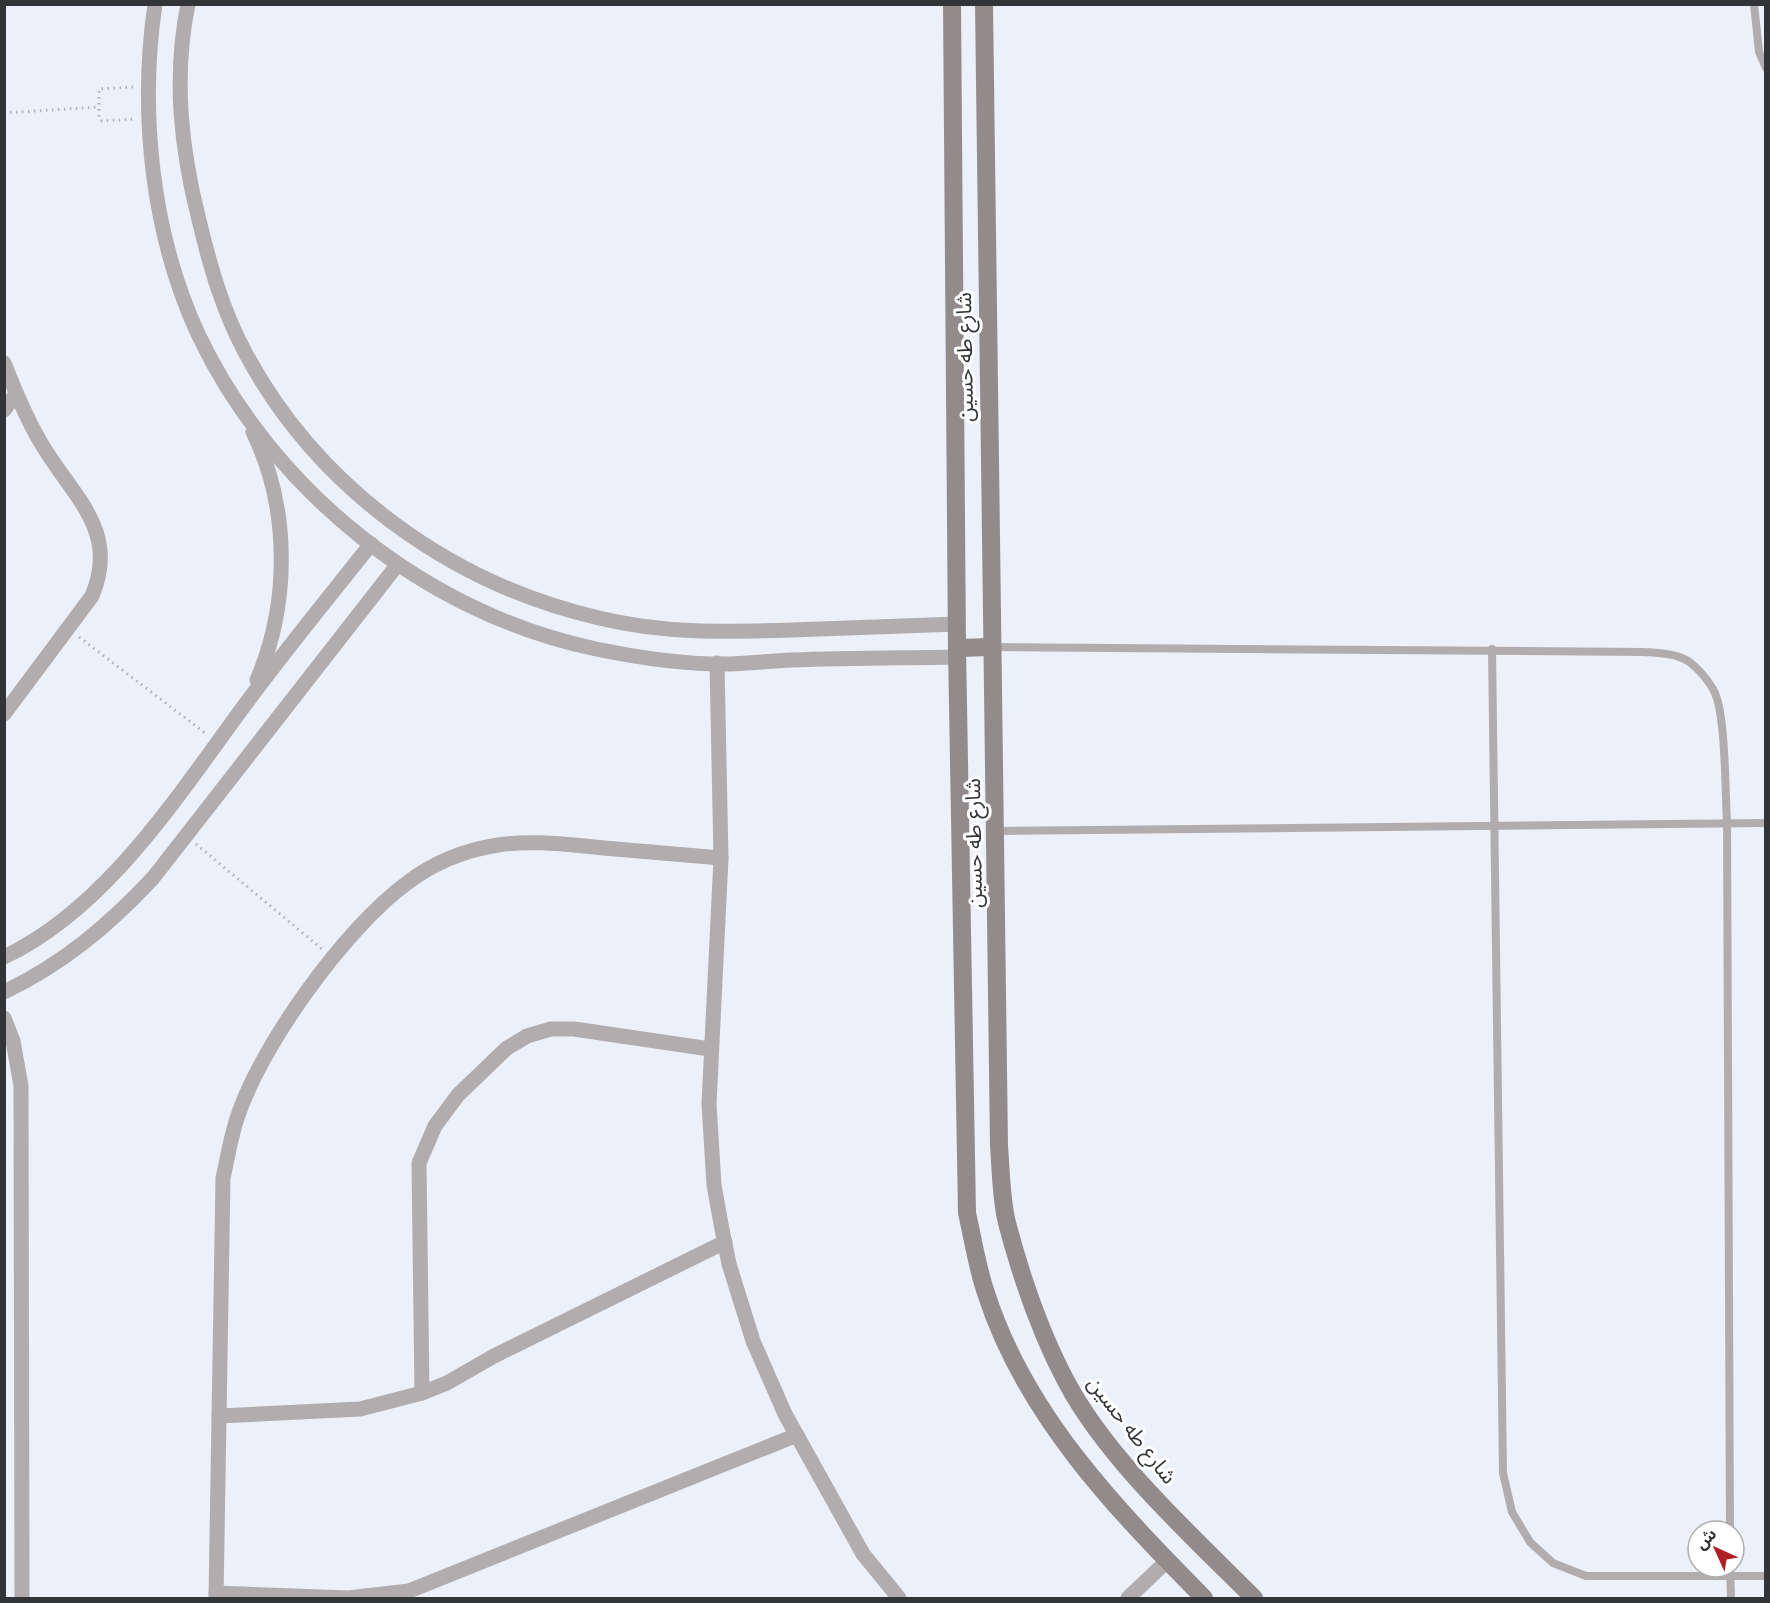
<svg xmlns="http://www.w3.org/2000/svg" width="1770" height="1603" viewBox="0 0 1770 1603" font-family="'DM Sans','Noto Sans Arabic',sans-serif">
  <rect width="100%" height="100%" fill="#ecf0f9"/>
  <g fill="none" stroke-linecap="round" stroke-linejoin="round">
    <g stroke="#adb1b8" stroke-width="3" stroke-dasharray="1.5 4.5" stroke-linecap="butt">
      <polyline points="133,87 99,89 99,118 102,121 135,119"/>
      <polyline points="4,113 99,107"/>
      <polyline points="79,637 205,733"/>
      <polyline points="196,844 322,949"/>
    </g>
    <g stroke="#b1acad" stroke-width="8">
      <polyline points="1754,4 1759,52 1766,68"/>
      <path d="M993,647l650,5c15,1 32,1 45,9 10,7 22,21 27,32 11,26 10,99 12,130l3,708"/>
      <polyline points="1492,649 1503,1473 1512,1512 1530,1542 1553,1563 1586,1576 1766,1576"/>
      <polyline points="997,831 1766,823"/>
      <polyline points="1730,1567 1731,1598"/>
    </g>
    <g stroke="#b1acad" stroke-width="15">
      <path d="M155,4c-16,109 -3,232 44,332 74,155 228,278 397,313 44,9 89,16 134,15 21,-1 41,-3 62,-4 55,-2 110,-2 166,-3"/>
      <path d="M188,4c-15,74 -7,145 11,216 11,46 24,92 47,134 72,134 205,230 353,264 65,16 128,14 193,12 55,-2 111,-4 166,-6"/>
      <path d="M4,363c11,28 22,55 37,80 31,53 79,87 51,153l-88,118"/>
      <polyline points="4,410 16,394"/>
      <path d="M253,432c37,76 37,171 4,248"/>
      <polyline points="717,663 721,858 709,1104 714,1185 721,1224 729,1264 753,1341 785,1414 863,1554 899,1598"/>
      <path d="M4,957c104,-49 176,-165 243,-255 40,-54 82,-105 124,-158"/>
      <path d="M4,992c59,-28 105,-67 149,-114l245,-314"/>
      <polyline points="4,1018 13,1041 21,1086 22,1598"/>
      <polyline points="422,1393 419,1163 435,1126 458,1095 507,1048 527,1036 551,1029 574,1029 710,1049"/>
      <polyline points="219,1416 360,1409 422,1393 447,1383 494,1356 725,1242"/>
      <polyline points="216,1593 348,1598 409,1591 797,1435"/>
      <path d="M216,1598l7,-420c4,-18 7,-36 12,-53 21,-74 110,-197 172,-242 26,-20 59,-33 91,-38 32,-5 64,-1 96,2 42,4 84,7 127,11"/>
      <polyline points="1128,1598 1167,1561"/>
    </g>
    <g stroke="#928b8c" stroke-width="18">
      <path d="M952,4l5,644 10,565c6,26 10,54 19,80 39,122 130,216 218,305"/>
      <path d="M984,4l15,1142c2,25 2,53 8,77 14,53 33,109 59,158 41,78 126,155 188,217"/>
      <polyline points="957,648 992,647"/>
    </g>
  </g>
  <g text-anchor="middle" stroke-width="6" stroke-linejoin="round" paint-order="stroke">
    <g font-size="21" fill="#323437" stroke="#fff">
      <text transform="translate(965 357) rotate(-91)" y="7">شارع طه حسين</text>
      <text transform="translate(974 843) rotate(-91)" y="7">شارع طه حسين</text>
      <text transform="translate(1132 1430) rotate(52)" y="7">شارع طه حسين</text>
    </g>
  </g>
  <rect width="1770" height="1603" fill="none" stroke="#323437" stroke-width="12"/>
  <g transform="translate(1716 1549) rotate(315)"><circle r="28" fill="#ffffff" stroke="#adaeaf" stroke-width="1.5"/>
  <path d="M0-4.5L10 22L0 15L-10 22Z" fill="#b01e26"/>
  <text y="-9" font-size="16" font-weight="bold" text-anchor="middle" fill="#323437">ش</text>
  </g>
</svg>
